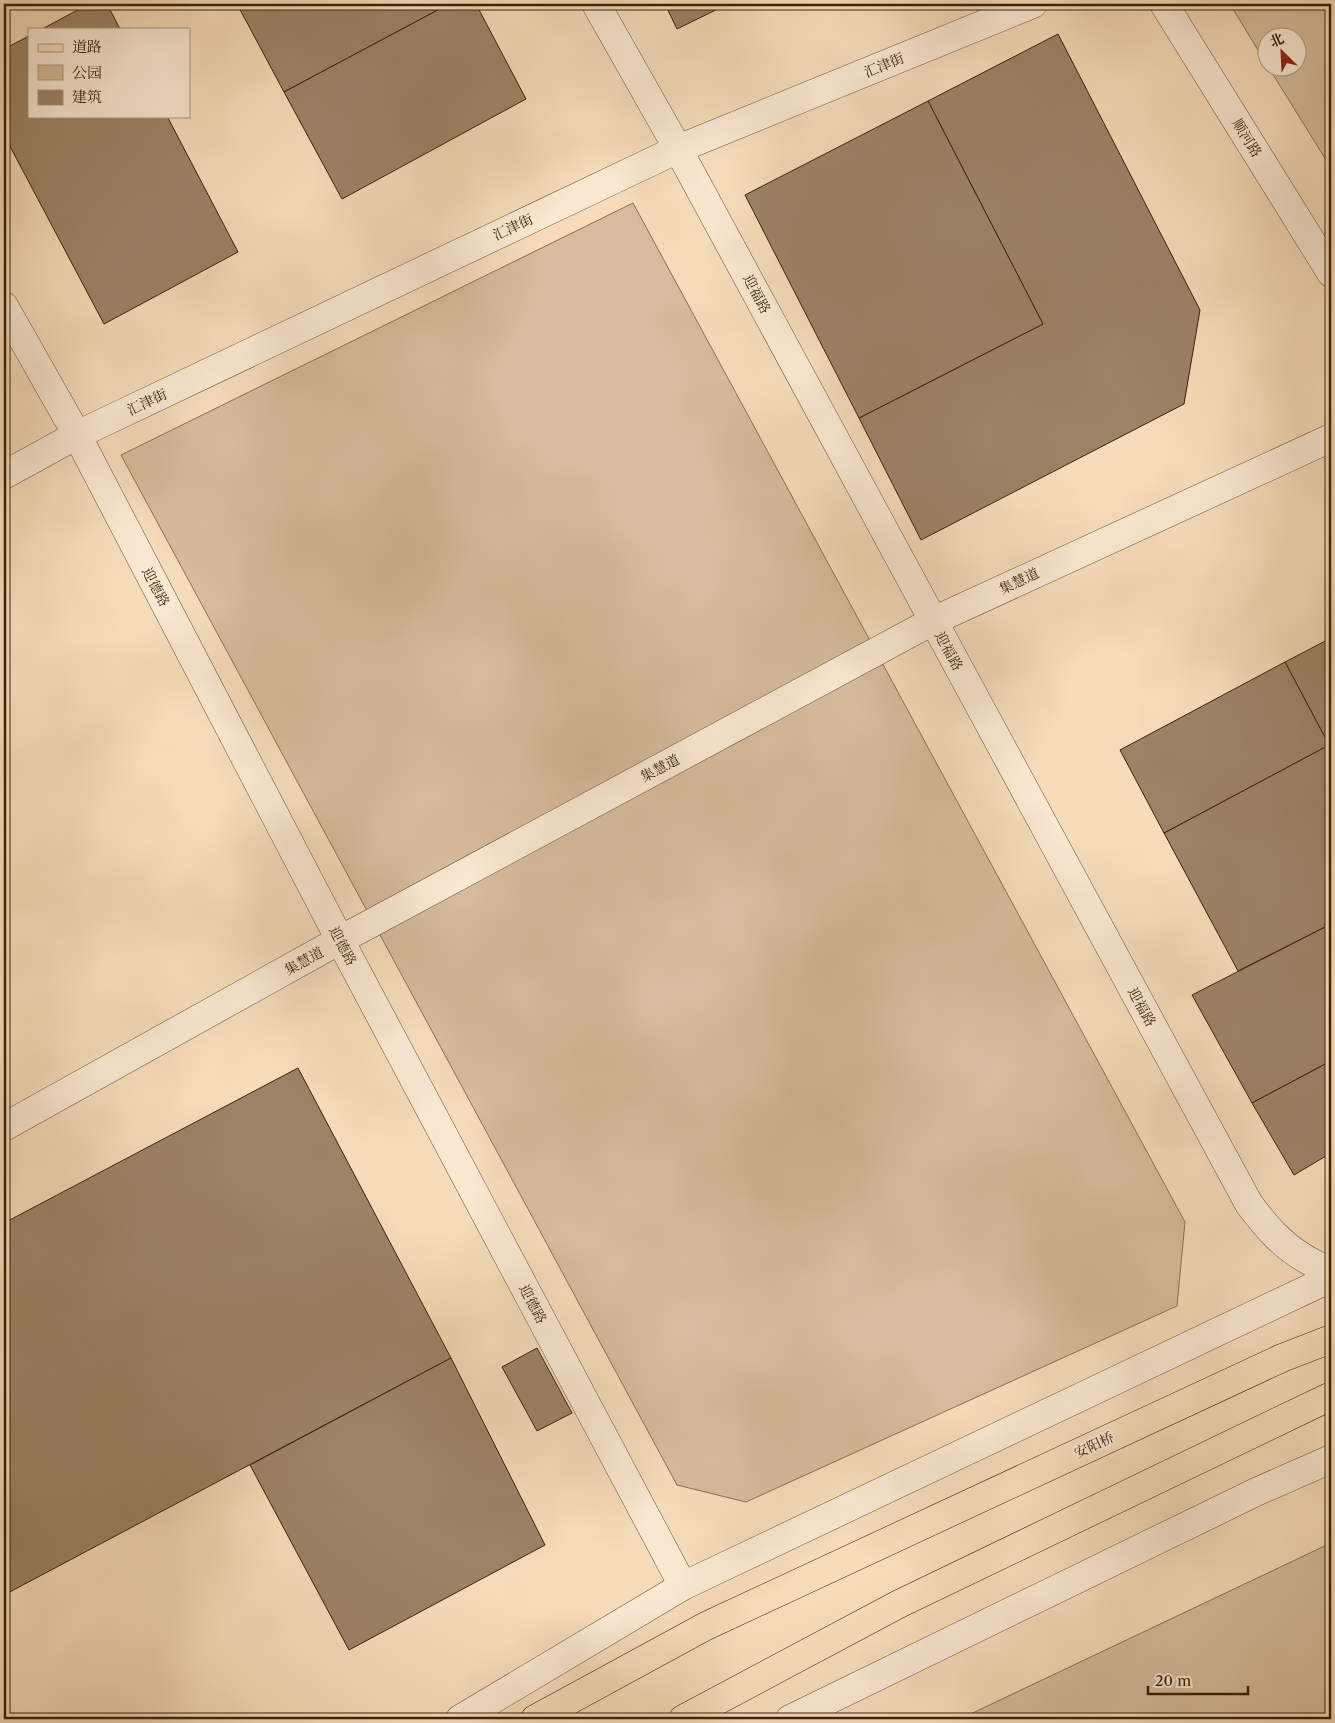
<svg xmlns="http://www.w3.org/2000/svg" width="1335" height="1723" viewBox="0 0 1335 1723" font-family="'Libre Caslon Text','Noto Serif SC',serif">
  <rect width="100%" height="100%" fill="#f6dcb9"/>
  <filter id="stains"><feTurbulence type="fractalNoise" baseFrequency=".004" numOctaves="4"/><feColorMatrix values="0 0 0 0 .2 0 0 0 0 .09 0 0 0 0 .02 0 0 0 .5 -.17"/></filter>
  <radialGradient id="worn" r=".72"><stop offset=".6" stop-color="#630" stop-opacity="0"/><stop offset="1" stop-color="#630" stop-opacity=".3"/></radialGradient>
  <g fill="#d6bc9c" stroke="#886f54">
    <polygon points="1230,4 1331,4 1331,168 1269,68 1298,68 1298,38 1268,38 1267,65"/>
    <polygon points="633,203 1185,1222 1177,1306 746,1502 677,1485 121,455"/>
    <polygon points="1331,1543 1331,1719 960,1719"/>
  </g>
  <g fill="#9c8366" stroke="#3b220c">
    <polygon points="89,4 107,4 120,29 42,29"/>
    <polygon points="237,4 449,4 284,92"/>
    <polygon points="449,4 476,4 526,99 342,199 284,92"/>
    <polygon points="665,4 728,4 677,29"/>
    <polygon points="1058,34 1200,310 1184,404 921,540 859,418 1043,324 928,101"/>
    <polygon points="29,36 29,116 167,116 238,252 104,324 4,135 4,49"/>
    <polygon points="928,101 1043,324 859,418 745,195"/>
    <polygon points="1331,638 1331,924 1238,971 1164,833 1329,745 1285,662"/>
    <polygon points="1285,662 1329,745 1164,833 1120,750"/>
    <polygon points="1331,924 1331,1061 1252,1103 1192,995"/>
    <polygon points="1331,1061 1331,1153 1294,1175 1252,1103"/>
    <polygon points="298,1068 451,1358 4,1595 4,1223"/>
    <polygon points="537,1348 572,1413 537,1431 502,1367"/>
    <polygon points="451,1358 545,1545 349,1650 250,1465"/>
  </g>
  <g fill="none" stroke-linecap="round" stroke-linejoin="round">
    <g stroke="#6a5037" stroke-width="29">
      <g id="minor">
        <path d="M596,4l82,145 571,1055c18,24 36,45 64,59 6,3 11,6 18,7"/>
        <polyline points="1164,4 1331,273"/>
        <polyline points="4,306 77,435 340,940 683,1586"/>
        <polyline points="4,475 77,435 678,149 1033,4"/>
        <polyline points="4,1127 340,940 933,621 1331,438"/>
        <polyline points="460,1719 683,1586 1331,1278"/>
        <polyline points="790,1719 1256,1492 1331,1459"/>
      </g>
    </g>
    <g stroke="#3b220c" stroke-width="29">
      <g id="major">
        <polyline points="535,1719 706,1626 1282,1358 1331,1339"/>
        <polyline points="683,1719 899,1604 1331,1396"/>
      </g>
    </g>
    <use href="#minor" stroke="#f9e8d2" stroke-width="28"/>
    <use href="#major" stroke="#f6dcb9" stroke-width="28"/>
  </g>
  <g text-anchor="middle" stroke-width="4" stroke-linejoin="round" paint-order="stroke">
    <g font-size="14" fill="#3b220c" stroke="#f9e8d2">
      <text transform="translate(884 65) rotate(-22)" y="5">汇津街</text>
      <text transform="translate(1247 138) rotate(58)" y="5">顺河路</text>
      <text transform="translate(513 227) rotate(-25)" y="5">汇津街</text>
      <text transform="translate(757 294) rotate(62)" y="5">迎福路</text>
      <text transform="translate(147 402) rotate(-25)" y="5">汇津街</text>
      <text transform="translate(1019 581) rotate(-25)" y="5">集慧道</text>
      <text transform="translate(156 587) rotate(62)" y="5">迎德路</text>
      <text transform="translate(949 651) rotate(61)" y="5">迎福路</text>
      <text transform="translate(660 768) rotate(-28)" y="5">集慧道</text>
      <text transform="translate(343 946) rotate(62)" y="5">迎德路</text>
      <text transform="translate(304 961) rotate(-29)" y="5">集慧道</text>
      <text transform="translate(1142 1007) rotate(61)" y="5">迎福路</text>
      <text transform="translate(533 1304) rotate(62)" y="5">迎德路</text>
      <text transform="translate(1094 1445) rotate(-25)" y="5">安阳桥</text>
    </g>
  </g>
  <rect width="1335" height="1723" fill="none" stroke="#f6dcb9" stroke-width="20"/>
  <rect x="5" y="5" width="1325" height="1713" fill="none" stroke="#3b220c" stroke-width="2.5"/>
  <rect x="10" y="10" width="1315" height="1703" fill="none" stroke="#3b220c"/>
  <rect x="28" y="28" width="162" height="90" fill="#f9e8d2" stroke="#ad9983"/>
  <rect x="38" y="44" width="25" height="8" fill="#f6dcb9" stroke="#ad9983"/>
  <text x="72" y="52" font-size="15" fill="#3b220c">道路</text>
  <rect x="38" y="65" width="25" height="15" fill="#d6bc9c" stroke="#ad9983"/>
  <text x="72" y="78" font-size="15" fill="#3b220c">公园</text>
  <rect x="38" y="90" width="25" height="15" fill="#9c8366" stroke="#ad9983"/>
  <text x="72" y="102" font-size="15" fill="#3b220c">建筑</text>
  <g transform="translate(1282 52) rotate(336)"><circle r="24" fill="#f9e8d2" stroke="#ad9983"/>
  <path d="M0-4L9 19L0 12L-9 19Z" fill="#8f2418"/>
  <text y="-8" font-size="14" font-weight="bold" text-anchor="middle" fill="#3b220c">北</text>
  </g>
  <path d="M1148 1686v8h100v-8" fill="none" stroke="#3b220c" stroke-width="2.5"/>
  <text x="1155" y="1686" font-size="15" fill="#3b220c" stroke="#f9e8d2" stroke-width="4" paint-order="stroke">20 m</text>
  <rect width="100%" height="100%" filter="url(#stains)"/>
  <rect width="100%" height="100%" fill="url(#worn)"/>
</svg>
